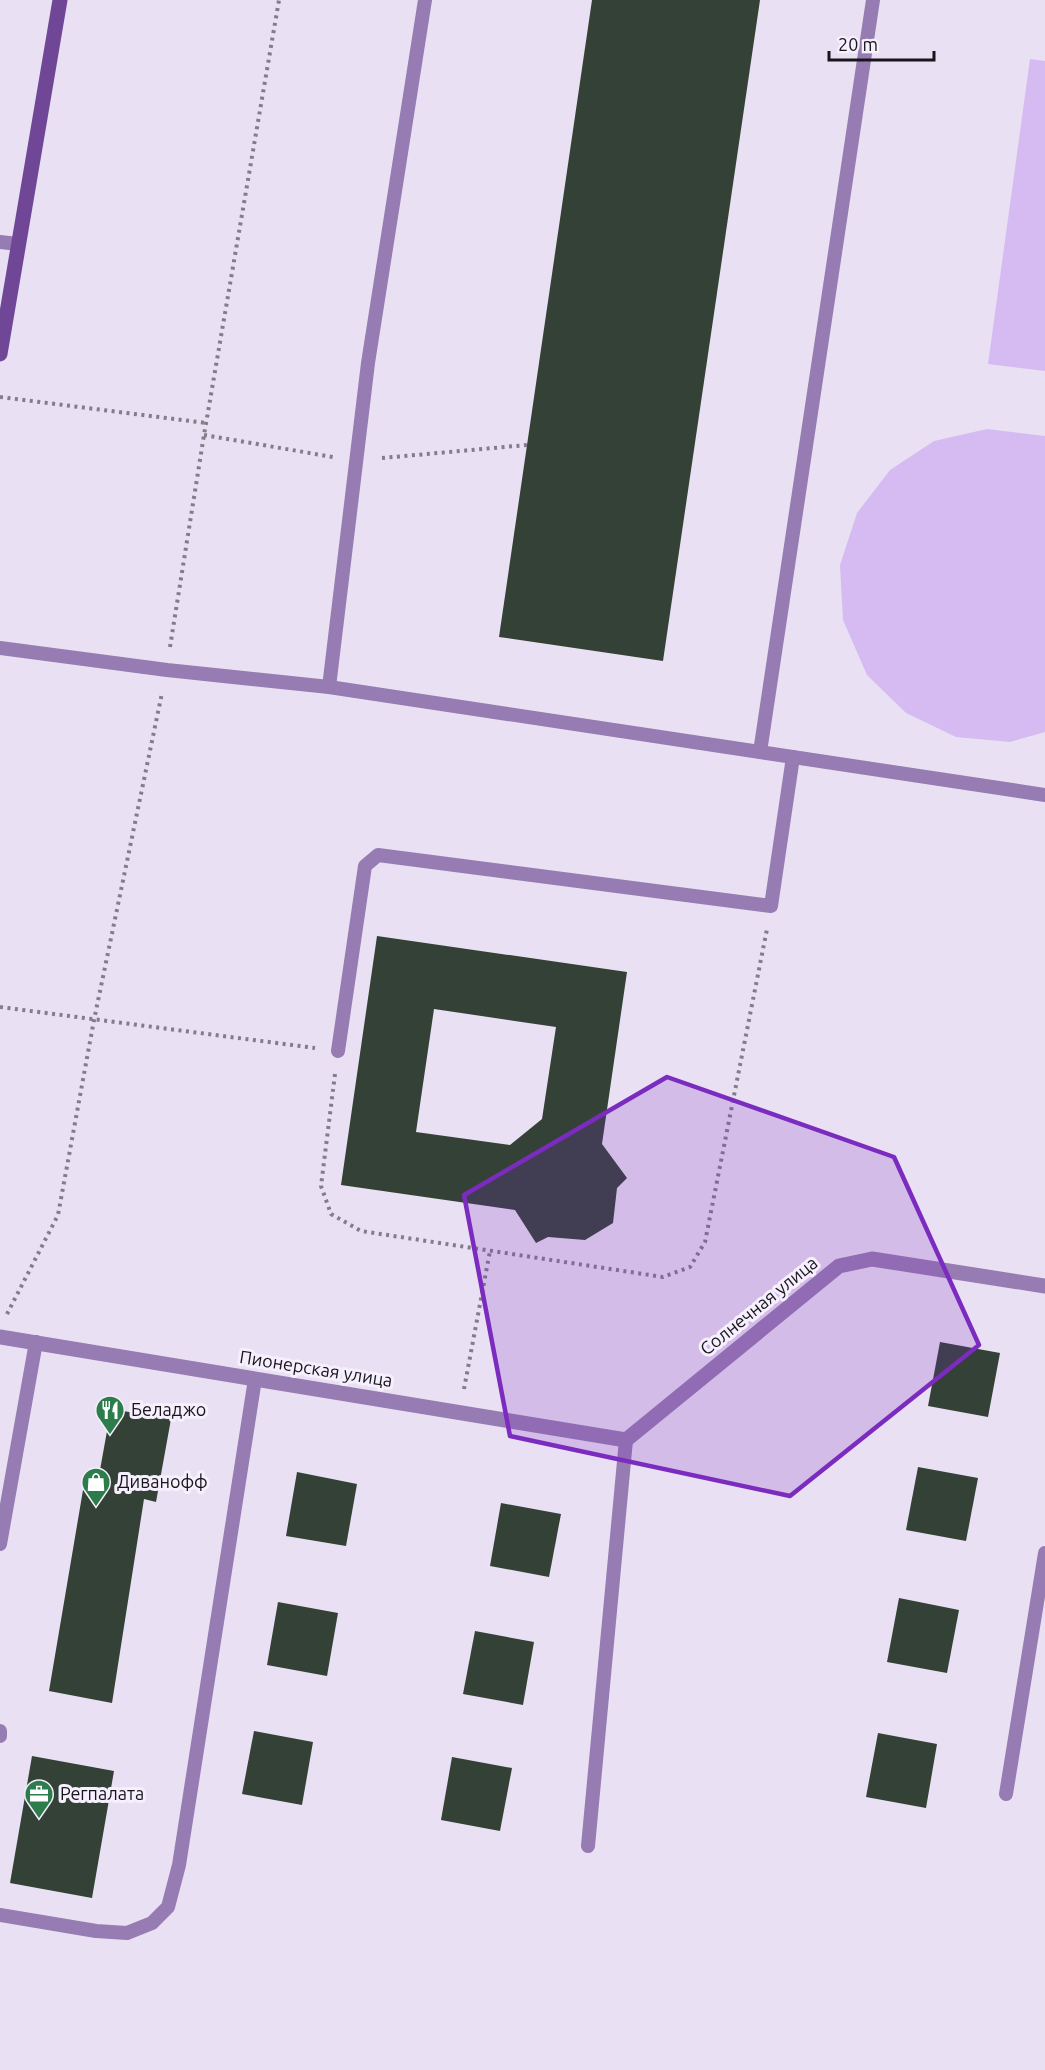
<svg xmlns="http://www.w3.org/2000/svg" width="1045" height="2070" viewBox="0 0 1045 2070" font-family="Ubuntu,sans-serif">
  <rect width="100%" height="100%" fill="#e9e1f3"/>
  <g fill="#d5bbf1">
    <polygon points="1030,59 1045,61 1045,371 988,364"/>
    <polygon points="987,429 1045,436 1045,732 1010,742 956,737 906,713 867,675 843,620 840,565 857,513 890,470 934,441"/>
  </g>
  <g fill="#334137" fill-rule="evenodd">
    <polygon points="592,0 760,0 663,661 499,637"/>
    <path d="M377,936l250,36 -25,172 25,34 -10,10 -4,35 -28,17 -37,-3 -12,6 -21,-33 -174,-25zM434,1009l122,18 -14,92 -32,26 -94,-13z"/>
    <polygon points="940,1342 1000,1353 988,1417 928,1406"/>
    <polygon points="111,1409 171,1419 156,1502 144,1499 112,1703 49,1691 83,1490 96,1492"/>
    <polygon points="918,1467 978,1478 966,1541 906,1530"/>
    <polygon points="297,1472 357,1484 346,1546 286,1536"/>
    <polygon points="501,1503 561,1514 549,1577 490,1566"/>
    <polygon points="899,1598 959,1610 947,1673 887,1662"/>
    <polygon points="278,1602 338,1613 327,1676 267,1665"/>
    <polygon points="475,1631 534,1642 523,1705 463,1694"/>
    <polygon points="254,1731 313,1742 302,1805 242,1794"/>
    <polygon points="878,1733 937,1744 926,1808 866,1797"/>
    <polygon points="32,1756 114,1771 92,1898 10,1883"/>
    <polygon points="452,1757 512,1768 500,1831 441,1820"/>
  </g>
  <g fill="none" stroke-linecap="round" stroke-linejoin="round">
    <g stroke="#827d89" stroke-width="4" stroke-dasharray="3 4.5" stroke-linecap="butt">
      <polyline points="0,397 206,423"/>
      <polyline points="204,435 333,457"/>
      <polyline points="382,458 527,445"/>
      <polyline points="170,647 204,435 279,0"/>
      <polyline points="0,1007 315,1048"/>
      <polyline points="335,1074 321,1186 331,1214 361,1231 663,1277 690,1267 705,1242 767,929"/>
      <polyline points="7,1314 58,1215 94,1020 162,693"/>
      <polyline points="464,1389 490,1251"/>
    </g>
    <g stroke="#967cb2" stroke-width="14">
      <polyline points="0,242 18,244"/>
      <polyline points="0,648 167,670 329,687 1045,795"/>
      <polyline points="329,687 368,363 425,0"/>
      <polyline points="760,752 873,0"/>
      <polyline points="338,1051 365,866 378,855 771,906 793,757"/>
      <polyline points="0,1544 36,1342"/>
      <polyline points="0,1731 0,1736"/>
      <polyline points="1006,1794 1045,1553"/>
      <polyline points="588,1846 626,1440"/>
      <polyline points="0,1915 96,1931 127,1933 152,1923 168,1907 179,1865 255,1379"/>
    </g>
    <polyline stroke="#967cb2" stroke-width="15" points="0,1337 626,1440 839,1266 872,1259 1045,1286"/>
    <polyline stroke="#704796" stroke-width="15" points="0,354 60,0"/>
  </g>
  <path fill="#7b2cbf" fill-opacity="0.2" stroke="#7b2cbf" stroke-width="4.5" stroke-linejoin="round" d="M667,1077l227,80 85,188 -189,151 -280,-60 -46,-241z"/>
  <defs>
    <g id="restaurant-pin" transform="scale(1.5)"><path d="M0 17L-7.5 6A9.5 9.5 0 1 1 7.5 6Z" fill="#2d7c4c" stroke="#f6effd"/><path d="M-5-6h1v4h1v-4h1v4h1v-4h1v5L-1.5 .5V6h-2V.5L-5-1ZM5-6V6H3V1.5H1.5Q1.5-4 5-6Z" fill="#fff"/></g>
    <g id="shop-pin" transform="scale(1.5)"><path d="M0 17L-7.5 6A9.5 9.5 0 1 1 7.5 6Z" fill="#2d7c4c" stroke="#f6effd"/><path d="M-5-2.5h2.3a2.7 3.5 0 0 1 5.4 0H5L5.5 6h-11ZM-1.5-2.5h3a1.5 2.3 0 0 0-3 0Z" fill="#fff"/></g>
    <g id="office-pin" transform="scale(1.5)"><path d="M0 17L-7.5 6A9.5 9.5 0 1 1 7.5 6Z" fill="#2d7c4c" stroke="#f6effd"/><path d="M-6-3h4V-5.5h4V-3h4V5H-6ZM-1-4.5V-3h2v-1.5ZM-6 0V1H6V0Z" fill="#fff"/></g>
  </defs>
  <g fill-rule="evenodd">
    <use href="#restaurant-pin" x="110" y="1410"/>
    <use href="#shop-pin" x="96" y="1482"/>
    <use href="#office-pin" x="39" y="1794"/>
  </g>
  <g text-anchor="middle" stroke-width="6" stroke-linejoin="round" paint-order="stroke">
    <g font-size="18" fill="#18151b" stroke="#f6effd">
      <text transform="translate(759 1306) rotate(-39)" y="6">Солнечная улица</text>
      <text transform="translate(316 1369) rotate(9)" y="6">Пионерская улица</text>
    </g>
    <g font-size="18" fill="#18151b" stroke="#f6effd" text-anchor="start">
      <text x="131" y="1416">Беладжо</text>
      <text x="117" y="1488">Диванофф</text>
      <text x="60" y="1800">Регпалата</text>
    </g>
  </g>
  <path d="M829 51v9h105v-9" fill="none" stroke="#18151b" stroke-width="3"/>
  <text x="838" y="51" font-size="18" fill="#18151b" stroke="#f6effd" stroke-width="4.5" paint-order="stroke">20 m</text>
</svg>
